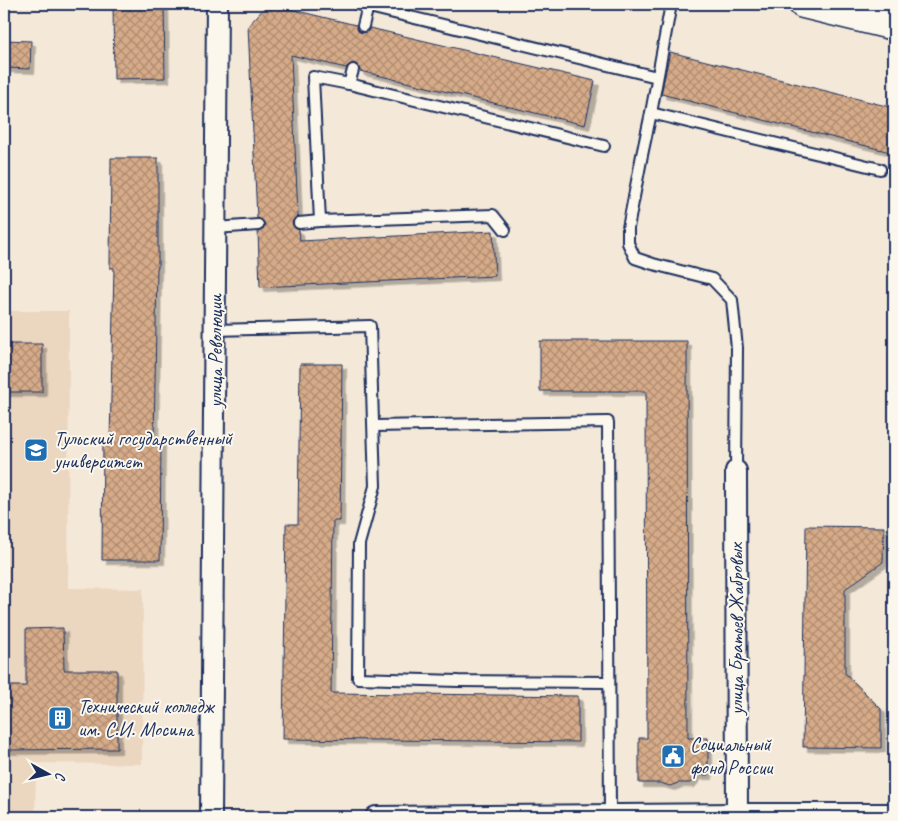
<svg xmlns="http://www.w3.org/2000/svg" width="898" height="821" viewBox="0 0 898 821" font-family="Caveat,sans-serif">
  <defs>
    <pattern id="building-cross-hatch" width="8" height="8" patternUnits="userSpaceOnUse" patternTransform="scale(1.25)"><rect width="8" height="8" fill="#d7ab88"/><path d="M0 0l8 8M0 8l8-8" fill="none" stroke="#ae8c72"/></pattern>
    <filter id="shadow"><feDropShadow dx="4.5" dy="4.5" stdDeviation="0" flood-color="#0004"/></filter>
  </defs>
  <rect width="100%" height="100%" fill="#f4e8d8"/>
  <filter id="ink" filterUnits="userSpaceOnUse"><feTurbulence type="fractalNoise" baseFrequency=".02" numOctaves="2"/><feDisplacementMap in="SourceGraphic" scale="10" xChannelSelector="R" yChannelSelector="G"/><feConvolveMatrix kernelMatrix="1 2 1 2 8 2 1 2 1" color-interpolation-filters="sRGB"/></filter>
  <g filter="url(#ink)">
    <polygon fill="#ebd6c0" points="4,311 69,311 68,588 143,589 142,764 36,763 35,817 4,817"/>
    <g fill="url(#building-cross-hatch)" stroke="#1b2f5e" filter="url(#shadow)">
      <polygon points="113,4 164,4 165,78 114,79"/>
      <polygon points="268,4 356,25 358,31 362,33 368,31 370,28 595,81 585,125 360,71 358,66 354,63 349,65 346,68 291,55 298,216 295,218 292,223 294,227 299,230 300,241 493,231 495,276 260,287 258,232 262,230 265,225 263,221 257,218 248,26"/>
      <polygon points="4,40 31,41 30,69 4,68"/>
      <polygon points="670,52 894,108 894,153 661,94"/>
      <polygon points="111,158 158,158 158,268 157,268 154,440 161,440 160,560 102,560 103,440 110,440 114,268 110,268"/>
      <polygon points="540,341 687,341 688,738 708,738 708,775 697,775 690,783 678,783 670,786 660,783 639,783 639,738 647,738 646,391 540,391"/>
      <rect x="4" y="344" width="38" height="48"/>
      <polygon points="300,364 342,364 340,521 333,521 331,693 578,696 578,742 283,739 286,524 298,524"/>
      <polygon points="806,526 884,527 883,562 845,589 845,673 881,709 881,748 803,747"/>
      <polygon points="63,628 64,670 117,670 117,749 4,750 4,686 26,686 26,629"/>
    </g>
    <g fill="none" stroke-linecap="round" stroke-linejoin="round">
      <g stroke="#1b2f5e" stroke-width="14">
        <g id="lane">
          <polyline points="357,4 657,77"/>
          <polyline points="671,4 651,113 642,155 628,228 628,243 635,258 653,264 712,279 732,300 737,348 736,471"/>
          <polyline points="363,26 368,6"/>
          <polyline points="349,84 353,70"/>
          <polyline points="651,113 880,169"/>
          <polyline points="299,223 320,221"/>
          <polyline points="215,228 258,225"/>
          <polyline points="505,230 493,215 320,221 313,77 349,84 604,146"/>
          <polyline points="215,330 370,326 375,486 359,544 358,678 458,681 609,682"/>
          <polyline points="374,426 608,422 610,815"/>
        </g>
      </g>
      <g stroke="#1b2f5e" stroke-width="24">
        <g id="street">
          <polyline points="736,471 737,817"/>
          <polyline points="211,817 217,4"/>
          <polyline points="376,817 737,814 894,814"/>
        </g>
      </g>
      <g stroke="#1b2f5e" stroke-width="31">
        <polyline id="primary" points="803,4 894,26"/>
      </g>
      <use href="#lane" stroke="#fbf7ec" stroke-width="10"/>
      <use href="#street" stroke="#fbf7ec" stroke-width="20"/>
      <use href="#primary" stroke="#fbf7ec" stroke-width="28"/>
    </g>
  </g>
  <defs>
    <g id="university-square" transform="scale(1.25)"><rect x="-9" y="-9" width="18" height="18" rx="4" fill="#1f6fb2" stroke="#fbf7ec"/><path d="M0-5L7-2L0 1L-7-2ZM-4 1L0 2.5L4 1V4Q0 6-4 4Z" fill="#fff"/></g>
    <g id="building-square" transform="scale(1.25)"><rect x="-9" y="-9" width="18" height="18" rx="4" fill="#1f6fb2" stroke="#fbf7ec"/><path d="M-4-6H4V6H1V3H-1V6H-4ZM-2.5-4.3h1.7v1.8h-1.7ZM.8-4.3h1.7v1.8H.8ZM-2.5-1h1.7V.8h-1.7ZM.8-1h1.7V.8H.8Z" fill="#fff"/></g>
    <g id="civic-square" transform="scale(1.25)"><rect x="-9" y="-9" width="18" height="18" rx="4" fill="#1f6fb2" stroke="#fbf7ec"/><path d="M-.6-6.5H3V-4.5H.6V-3L4-1V1h2V6H-6V1h2V-1L-.6-3ZM-1.2 2.5V6h2.4V2.5Z" fill="#fff"/></g>
  </defs>
  <g fill-rule="evenodd">
    <use href="#university-square" x="36" y="450"/>
    <use href="#building-square" x="60" y="718"/>
    <use href="#civic-square" x="673" y="756"/>
  </g>
  <g text-anchor="middle" stroke-width="4" stroke-linejoin="round" paint-order="stroke">
    <g font-size="20" fill="#1b2f5e" stroke="#fbf7ec">
      <text transform="translate(215 351) rotate(-90)" y="7">улица Революции</text>
      <text transform="translate(736 629) rotate(-90)" y="7">улица Братьев Жабровых</text>
    </g>
    <g font-size="20" fill="#1b2f5e" stroke="#fbf7ec" text-anchor="start">
      <text x="54" y="445">Тульский государственный<tspan x="54" dy="23">университет</tspan></text>
      <text x="78" y="713">Технический колледж<tspan x="78" dy="23">им. С.И. Мосина</tspan></text>
      <text x="690" y="751">Социальный<tspan x="690" dy="23">фонд России</tspan></text>
    </g>
  </g>
  <rect width="898" height="821" fill="none" stroke="#fbf7ec" stroke-width="20"/>
  <rect x="10" y="10" width="878" height="801" fill="none" stroke="#1b2f5e" stroke-width="2" filter="url(#ink)"/>
  <g transform="translate(48 774) rotate(98)" stroke="#fbf7ec" stroke-width="4" paint-order="stroke">
  <path d="M0-4L9 19L0 12L-9 19Z" fill="#1b2f5e"/>
  <text y="-8" font-size="14" font-weight="bold" text-anchor="middle" fill="#1b2f5e">С</text>
  </g>
</svg>
